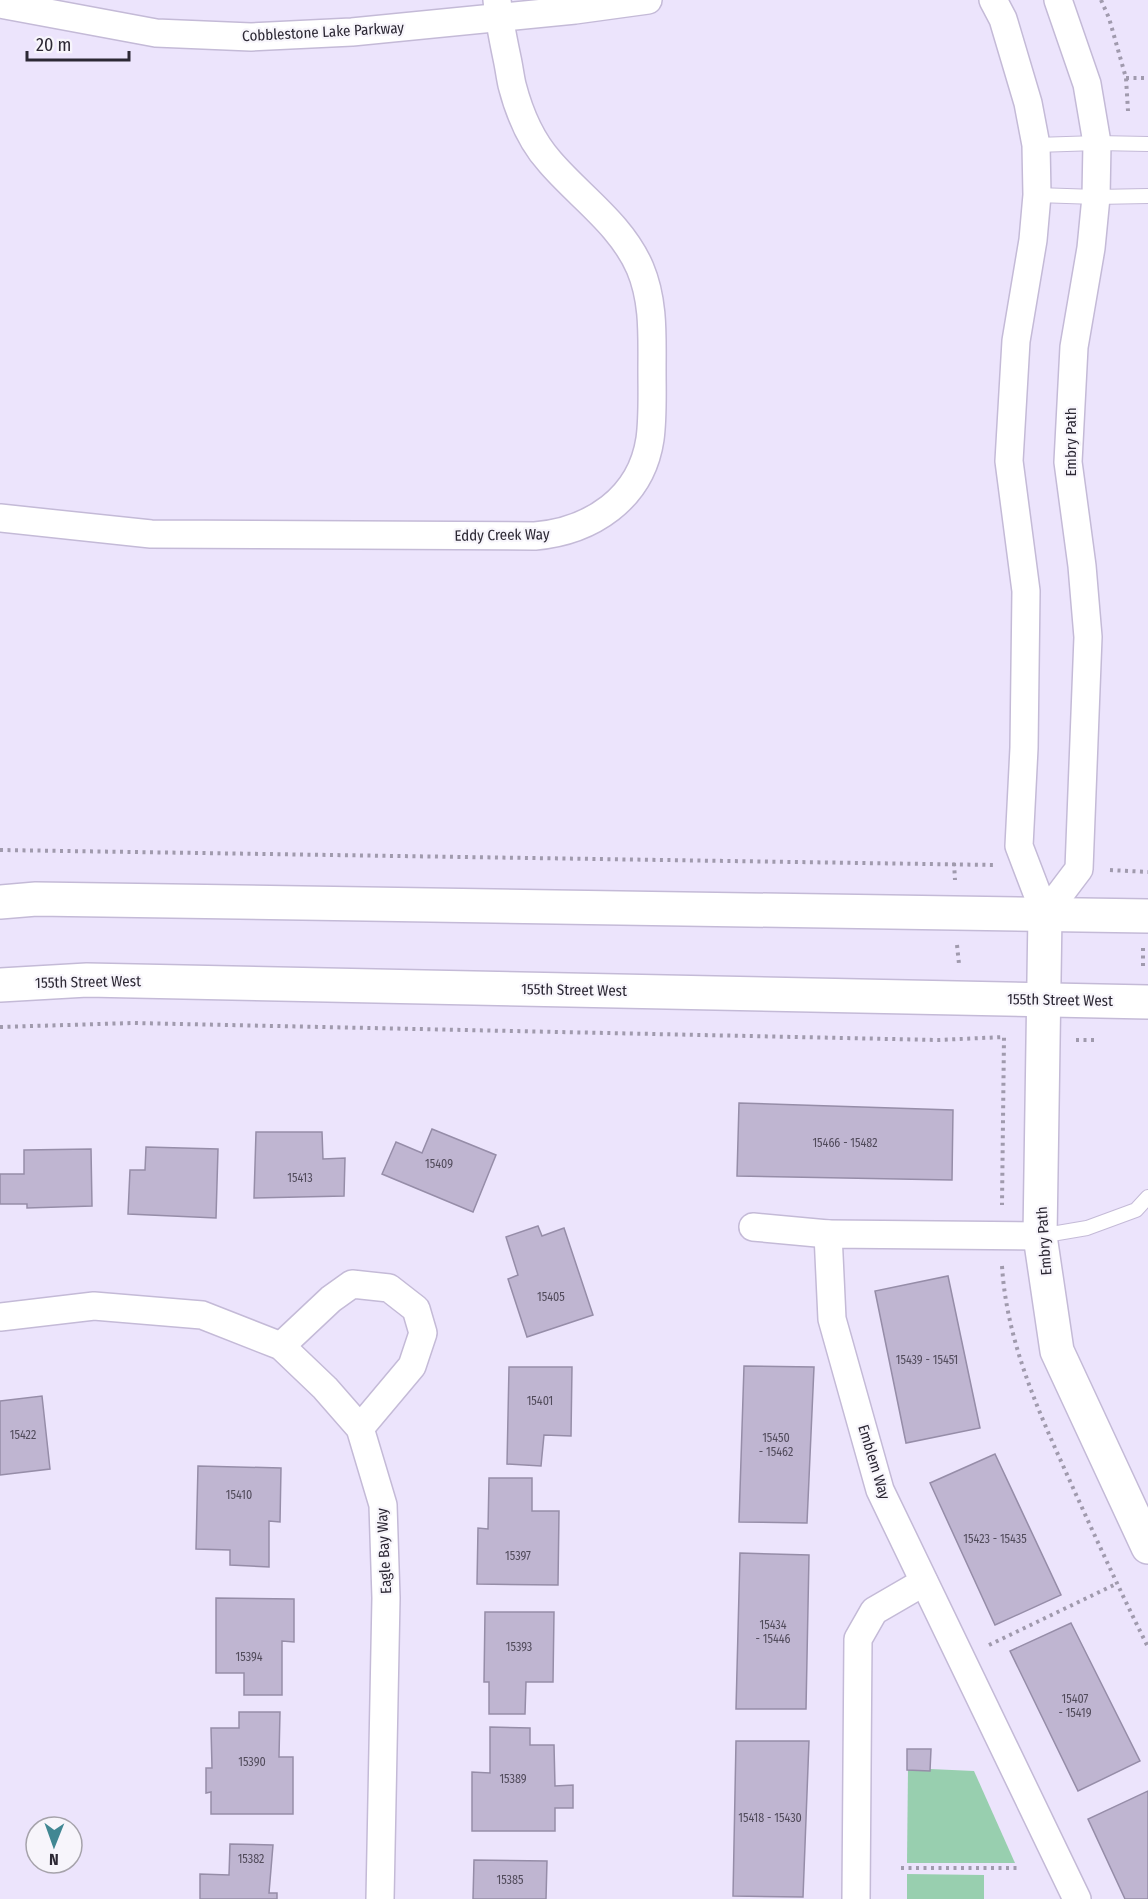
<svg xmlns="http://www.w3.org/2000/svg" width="1148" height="1899" viewBox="0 0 1148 1899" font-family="'Fira Sans Condensed',sans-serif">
  <rect width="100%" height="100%" fill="#ece4fc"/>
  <g fill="#98cfaf">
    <polygon points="908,1768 974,1771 1015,1863 907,1863"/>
    <polygon points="907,1874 984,1875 984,1899 907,1899"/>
  </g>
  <g fill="#bfb5d1" stroke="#968da8" stroke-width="1.5">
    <polygon points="739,1103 953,1110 952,1180 737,1176"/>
    <polygon points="432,1129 496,1155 473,1212 382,1174 396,1142 422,1153"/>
    <polygon points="256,1132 322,1132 323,1159 345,1158 344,1196 254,1198"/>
    <polygon points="146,1147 218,1149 216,1218 128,1214 130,1170 145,1170"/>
    <polygon points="91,1149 92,1206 27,1208 27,1204 0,1204 0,1174 24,1174 24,1150"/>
    <polygon points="538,1226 542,1236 564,1228 593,1315 527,1337 508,1279 518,1275 506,1237"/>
    <polygon points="948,1276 980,1428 906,1443 875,1291"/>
    <polygon points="744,1366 814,1367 807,1523 739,1522"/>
    <polygon points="509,1367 572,1367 571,1436 544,1435 541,1466 507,1464"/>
    <polygon points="42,1396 50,1469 0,1475 0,1401"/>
    <polygon points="995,1454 1061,1595 995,1625 930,1483"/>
    <polygon points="198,1466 281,1468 280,1522 269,1521 269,1567 230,1565 230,1550 196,1549"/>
    <polygon points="489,1478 532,1478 532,1511 559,1511 558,1585 477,1584 478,1528 488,1529"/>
    <polygon points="740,1553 809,1555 806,1709 736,1709"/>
    <polygon points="216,1598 294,1599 294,1642 282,1641 282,1695 244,1695 244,1673 216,1673"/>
    <polygon points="485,1612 554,1612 553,1682 526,1682 525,1714 489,1714 489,1682 484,1682"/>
    <polygon points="1071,1623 1140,1761 1078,1791 1010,1651"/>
    <polygon points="239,1712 280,1712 279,1757 293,1757 293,1814 211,1814 211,1792 206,1793 206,1768 212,1768 211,1728 239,1728"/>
    <polygon points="490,1727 530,1728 530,1745 554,1745 555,1786 573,1785 573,1808 555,1808 555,1831 472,1831 472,1772 490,1773"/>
    <polygon points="736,1741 809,1741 803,1897 733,1896"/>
    <polygon points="907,1749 931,1749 930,1771 907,1770"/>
    <polygon points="1148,1791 1148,1899 1125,1899 1088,1819"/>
    <polygon points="230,1844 273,1845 269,1893 277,1893 277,1899 200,1899 200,1874 229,1875"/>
    <polygon points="474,1860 547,1861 546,1899 473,1899"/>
  </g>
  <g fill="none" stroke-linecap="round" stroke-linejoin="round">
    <g stroke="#c4bad7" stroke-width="16">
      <g id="lane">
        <polyline points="1036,145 1097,143 1148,144"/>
        <polyline points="1037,195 1096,197 1148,196"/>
        <polyline points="1040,1236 1087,1228 1136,1210 1148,1197"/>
      </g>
    </g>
    <g stroke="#c4bad7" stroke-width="30">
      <g id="street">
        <polyline points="993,0 1003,19 1028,103 1036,145 1037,195 1033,240 1016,341 1009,461 1026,591 1024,748 1019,846 1045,914"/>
        <polyline points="0,4 156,33 251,37 352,32 575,10 648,0"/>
        <path d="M0,518l151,16 384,2c56,-5 106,-37 115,-97 3,-22 2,-46 2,-68 0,-35 2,-70 -12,-103 -19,-44 -60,-71 -90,-106 -19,-21 -31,-50 -38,-77 -2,-9 -3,-18 -5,-27 -4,-19 -8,-38 -10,-58"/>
        <polyline points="1045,914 1079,869 1088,637 1082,566 1068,462 1074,347 1091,248 1096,197 1097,143 1087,84 1058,0"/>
        <polyline points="753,1227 828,1234"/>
        <polyline points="1040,1236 828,1234 832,1319 880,1490 1077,1899"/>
        <polyline points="0,1317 94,1306 202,1315 281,1346 325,1388 360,1428 383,1505 386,1598 380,1899"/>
        <polyline points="281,1346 331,1299 352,1284 389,1288 416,1309 423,1333 412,1366 360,1428"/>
        <polyline points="856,1899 858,1639 874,1611 924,1582"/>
      </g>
    </g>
    <g stroke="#c4bad7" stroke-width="36">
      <g id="secondary">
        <polyline points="0,902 36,899 1148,916"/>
        <polyline points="1045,914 1040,1236 1057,1351 1148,1547"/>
        <polyline points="0,985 87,980 1148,1002"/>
      </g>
    </g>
    <g stroke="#a09aad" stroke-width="4" stroke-dasharray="3 4.5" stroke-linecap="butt">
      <polyline points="1101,0 1109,18 1126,78 1128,111"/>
      <polyline points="1126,78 1148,78"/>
      <polyline points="0,850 994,865"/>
      <polyline points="954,863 955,880"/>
      <polyline points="1110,870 1148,872"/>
      <polyline points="957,945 959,964"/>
      <polyline points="1143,948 1143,968"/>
      <polyline points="0,1027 133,1023 938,1040 1004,1037 1002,1205"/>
      <polyline points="1076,1040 1096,1040"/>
      <path d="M1002,1266c5,80 40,153 72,224 24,53 48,105 74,157"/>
      <polyline points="989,1645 1116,1584"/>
      <polyline points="901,1868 1021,1868"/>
    </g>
    <use href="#lane" stroke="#fff" stroke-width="14"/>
    <use href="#street" stroke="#fff" stroke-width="27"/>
    <use href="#secondary" stroke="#fff" stroke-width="33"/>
  </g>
  <g text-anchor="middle" stroke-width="4.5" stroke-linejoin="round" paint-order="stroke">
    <g font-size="12" fill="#514b5b">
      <text x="845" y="1147">15466 - 15482</text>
      <text x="439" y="1168">15409</text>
      <text x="300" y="1182">15413</text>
      <text x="551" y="1301">15405</text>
      <text x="927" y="1364">15439 - 15451</text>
      <text x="540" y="1405">15401</text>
      <text x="23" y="1439">15422</text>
      <text x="776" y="1442">15450<tspan x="776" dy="14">- 15462</tspan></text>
      <text x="239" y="1499">15410</text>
      <text x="995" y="1543">15423 - 15435</text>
      <text x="518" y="1560">15397</text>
      <text x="773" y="1629">15434<tspan x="773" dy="14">- 15446</tspan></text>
      <text x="519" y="1651">15393</text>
      <text x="249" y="1661">15394</text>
      <text x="1075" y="1703">15407<tspan x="1075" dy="14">- 15419</tspan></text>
      <text x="252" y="1766">15390</text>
      <text x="513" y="1783">15389</text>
      <text x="770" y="1822">15418 - 15430</text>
      <text x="251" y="1863">15382</text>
      <text x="510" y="1884">15385</text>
    </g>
    <g font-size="15" fill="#2c2834" stroke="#f7f5fb">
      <text transform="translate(323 32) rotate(-3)" y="5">Cobblestone Lake Parkway</text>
      <text transform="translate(1071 442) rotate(-90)" y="5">Embry Path</text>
      <text transform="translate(502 535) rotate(-1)" y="5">Eddy Creek Way</text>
      <text transform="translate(88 982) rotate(-1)" y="5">155th Street West</text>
      <text transform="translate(574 990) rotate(1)" y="5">155th Street West</text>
      <text transform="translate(1060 1000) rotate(1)" y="5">155th Street West</text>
      <text transform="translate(1044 1241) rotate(-94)" y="5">Embry Path</text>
      <text transform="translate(874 1462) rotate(73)" y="5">Emblem Way</text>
      <text transform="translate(384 1551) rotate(-93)" y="5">Eagle Bay Way</text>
    </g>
  </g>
  <g transform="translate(54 1845) rotate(181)"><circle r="28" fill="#f7f5fb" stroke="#a6a3ab" stroke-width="1.5"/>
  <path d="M0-4.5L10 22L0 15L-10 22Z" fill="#418793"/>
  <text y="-9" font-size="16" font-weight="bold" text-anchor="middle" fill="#2c2834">N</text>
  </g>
  <path d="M27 51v9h102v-9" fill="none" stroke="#2c2834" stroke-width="3"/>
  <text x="36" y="51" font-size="18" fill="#2c2834" stroke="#f7f5fb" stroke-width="4.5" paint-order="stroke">20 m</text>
</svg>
